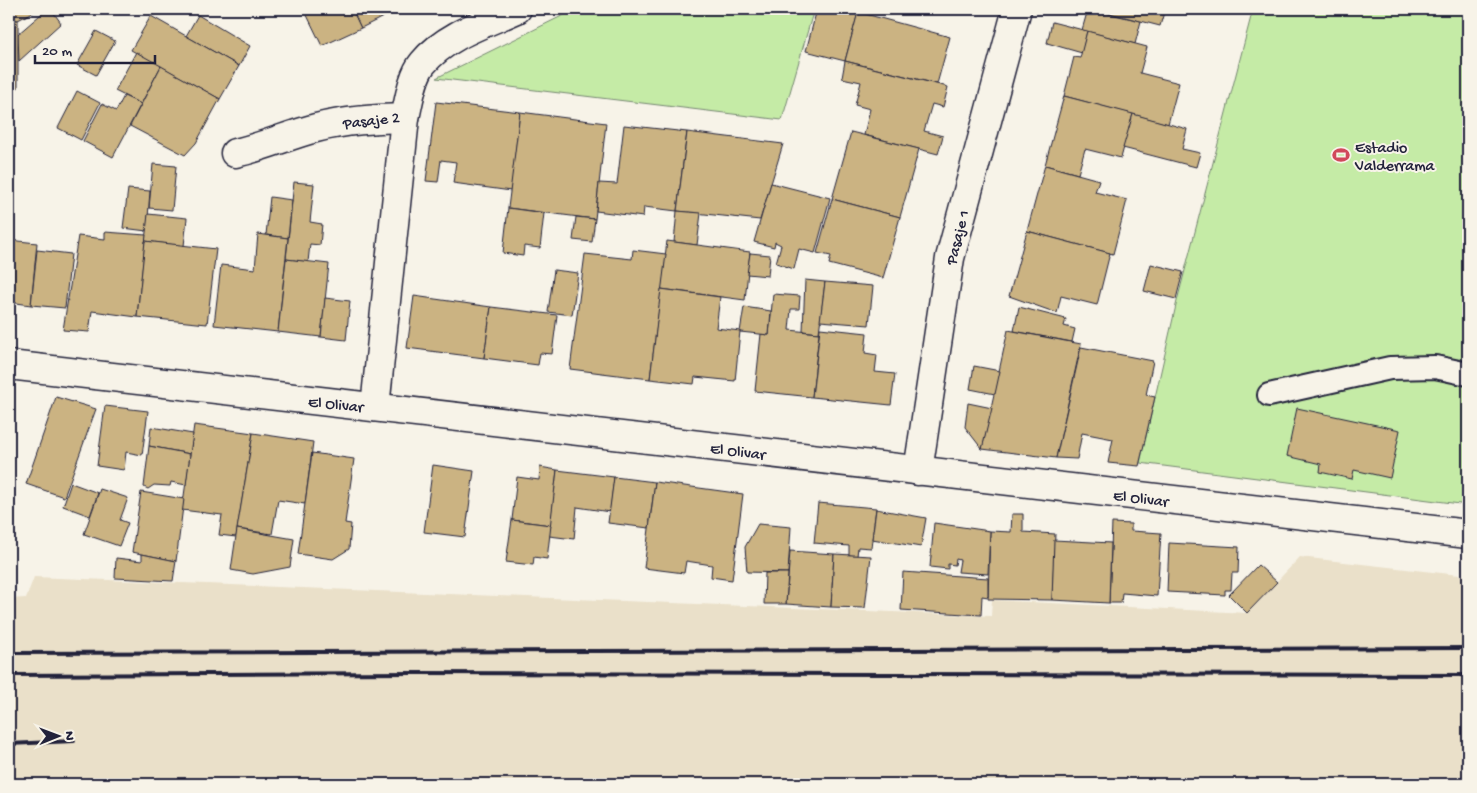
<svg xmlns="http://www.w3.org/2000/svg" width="1477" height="793" viewBox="0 0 1477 793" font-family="'Gochi Hand',sans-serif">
  <rect width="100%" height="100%" fill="#f7f3e8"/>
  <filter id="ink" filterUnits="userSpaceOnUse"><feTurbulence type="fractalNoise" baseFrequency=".02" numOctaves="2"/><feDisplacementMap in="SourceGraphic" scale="10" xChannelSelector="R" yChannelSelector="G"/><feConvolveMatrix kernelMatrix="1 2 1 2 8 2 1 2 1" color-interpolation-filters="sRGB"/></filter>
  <g filter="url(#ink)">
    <polygon fill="#eae0c9" points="1300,557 1468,576 1468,784 9,784 9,599 26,598 34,577 991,616 992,600 1247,613"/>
    <g fill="#c5eba6" stroke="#748670">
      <polygon points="576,9 814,9 782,120 436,78"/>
      <polygon points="1253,9 1468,9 1468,505 1140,463 1177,301"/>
    </g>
    <g fill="#cbb382" stroke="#22223b">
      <polygon points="9,9 39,9 18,20 9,20"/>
      <polygon points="47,9 51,9 61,23 19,61 18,34"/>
      <polygon points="304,9 352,9 361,28 322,46"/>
      <polygon points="352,9 399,9 361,28"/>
      <polygon points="421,9 436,9 424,14"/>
      <polygon points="817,9 859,9 845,61 806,51"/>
      <polygon points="1088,9 1141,21 1135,44 1082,30"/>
      <polygon points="1094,9 1165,9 1160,26"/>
      <polygon points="858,12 950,37 937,84 845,61"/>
      <polygon points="198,15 250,46 239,66 186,36"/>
      <polygon points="151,16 239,66 220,99 131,50"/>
      <polygon points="9,20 18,20 18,88 9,87"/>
      <polygon points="1052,22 1087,31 1082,53 1047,43"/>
      <polygon points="96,31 115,41 96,75 77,65"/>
      <polygon points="1087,31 1147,47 1140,73 1179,83 1168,124 1064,96 1074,57 1080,58"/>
      <polygon points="136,52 161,66 141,104 115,91"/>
      <polygon points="845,61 948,87 943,107 932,104 924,131 943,136 938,154 864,135 870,109 855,105 861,82 842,78"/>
      <polygon points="161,66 220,99 196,143 185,155 130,126"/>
      <polygon points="77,91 100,103 81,140 58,128"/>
      <polygon points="124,96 141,104 113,157 83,141 102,104 116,111"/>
      <polygon points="1064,96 1133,114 1121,158 1085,149 1078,174 1045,165"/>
      <polygon points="436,102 520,112 511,191 453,183 456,162 441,160 438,182 426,181"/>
      <polygon points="520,112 606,123 595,219 508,208"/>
      <polygon points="1133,114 1187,129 1182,149 1200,153 1196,167 1123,148"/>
      <polygon points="624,125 687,132 677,211 644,207 643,217 596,211 599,183 617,184"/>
      <polygon points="687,132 783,144 760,220 677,211"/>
      <polygon points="851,132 919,149 900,217 832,199"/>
      <polygon points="153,164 176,166 172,210 149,208"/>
      <polygon points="1045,165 1099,180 1095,192 1127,200 1113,254 1027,231"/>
      <polygon points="294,182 314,184 310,222 322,224 320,245 310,244 308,262 286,259"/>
      <polygon points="771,183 830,198 815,253 799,249 794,269 776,263 781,245 775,242 774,247 754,242"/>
      <polygon points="128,189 150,191 147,231 123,228"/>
      <polygon points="270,197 292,200 288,238 266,235"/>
      <polygon points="832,199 900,217 883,278 829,264 831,256 817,253"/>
      <polygon points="508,208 544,213 540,248 524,246 523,256 503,253"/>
      <polygon points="677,211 701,213 697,245 674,242"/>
      <polygon points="148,214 187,218 184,246 145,241"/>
      <polygon points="576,217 595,219 592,242 573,240"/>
      <polygon points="1027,231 1110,253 1097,305 1061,296 1057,313 1009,296"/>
      <polygon points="105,232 146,235 137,317 92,311 89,332 63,330 78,236 105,239"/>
      <polygon points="258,234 288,238 278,332 214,325 221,265 255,269"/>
      <polygon points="9,240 37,243 31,305 9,302"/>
      <polygon points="145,241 216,249 207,324 137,317"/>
      <polygon points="667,241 750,252 745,300 661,289"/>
      <polygon points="37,250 71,254 65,308 31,305"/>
      <polygon points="633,250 666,254 650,379 570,369 585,254 632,259"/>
      <polygon points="750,253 770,255 768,276 747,274"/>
      <polygon points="286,259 329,264 321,337 278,332"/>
      <polygon points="1151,264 1183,272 1176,299 1144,291"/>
      <polygon points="554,270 578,273 572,315 548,312"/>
      <polygon points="805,280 825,282 819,333 803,331"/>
      <polygon points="825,282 873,286 869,325 820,321"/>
      <polygon points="661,289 720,297 716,328 740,331 735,381 695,377 694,384 650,379"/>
      <polygon points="773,294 800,296 799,309 791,309 789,330 819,333 812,397 755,391 761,334 769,335"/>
      <polygon points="414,296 491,307 484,358 407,348"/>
      <polygon points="325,298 350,301 346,340 321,337"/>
      <polygon points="491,307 557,315 552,354 540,353 538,365 484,358"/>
      <polygon points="744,307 771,311 769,335 740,332"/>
      <polygon points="1019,307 1066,319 1064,326 1075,329 1072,342 1014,331"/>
      <polygon points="820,328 867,333 865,353 877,355 875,372 895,374 891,405 812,397"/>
      <polygon points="1008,330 1081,344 1056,458 982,449"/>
      <polygon points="1081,347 1153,361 1146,395 1155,397 1139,466 1108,463 1113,439 1082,433 1077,459 1056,458"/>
      <polygon points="974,366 1000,371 995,394 970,389"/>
      <polygon points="56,397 96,409 64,497 26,484"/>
      <polygon points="968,403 992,408 982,449 965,427"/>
      <polygon points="105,406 148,411 142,455 126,452 124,470 97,466"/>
      <polygon points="1297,408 1400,430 1390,478 1354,470 1352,479 1320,472 1321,464 1287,456"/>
      <polygon points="194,425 253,433 236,537 219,535 222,515 182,510"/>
      <polygon points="151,427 193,434 190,454 149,446"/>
      <polygon points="253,433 313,442 305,504 278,500 272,534 237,529"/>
      <polygon points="149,446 190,454 186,485 171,482 170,486 154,485 148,489 144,487"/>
      <polygon points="312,453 354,459 345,523 351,524 349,549 333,559 298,554"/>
      <polygon points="433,465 474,471 465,537 424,532"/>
      <polygon points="540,467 557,470 551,525 512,520 517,477 539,480"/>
      <polygon points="557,470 614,477 610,512 577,507 574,539 549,536"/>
      <polygon points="614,477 655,482 649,528 608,523"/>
      <polygon points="655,482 743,494 732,580 711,577 712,565 686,561 684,573 644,568"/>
      <polygon points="71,483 98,493 90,516 63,506"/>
      <polygon points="100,489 128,498 120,520 128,523 119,546 84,534"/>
      <polygon points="141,492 184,499 176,561 132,552"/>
      <polygon points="818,503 876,508 871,548 858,547 857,556 849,555 849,546 814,543"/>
      <polygon points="876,509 926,518 921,547 872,539"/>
      <polygon points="1012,514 1023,514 1023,532 1055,534 1052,600 988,599 990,531 1011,532"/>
      <polygon points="512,520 551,525 547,559 534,557 533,565 506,562"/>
      <polygon points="934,523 990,531 988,574 958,572 960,560 956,559 955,565 948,564 948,569 930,567"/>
      <polygon points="1112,523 1131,524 1131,531 1161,533 1157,596 1122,593 1121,603 1109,603"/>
      <polygon points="758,524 791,527 788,573 747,572 745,547"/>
      <polygon points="237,529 294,539 290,567 253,574 231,570"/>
      <polygon points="1054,540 1111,543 1109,603 1052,600"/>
      <polygon points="1169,543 1239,547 1238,573 1232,573 1231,590 1225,590 1225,595 1167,592"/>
      <polygon points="790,551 834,554 831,607 786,604"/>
      <polygon points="142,554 176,561 173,581 115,578 116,558 142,561"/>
      <polygon points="834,554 871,556 865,608 831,607"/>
      <polygon points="1258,565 1277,582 1247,613 1229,595"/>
      <polygon points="903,572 988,578 988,597 982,596 981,615 901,610"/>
      <polygon points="765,573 788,573 786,604 764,604"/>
    </g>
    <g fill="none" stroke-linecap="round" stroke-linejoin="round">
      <g stroke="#22223b" stroke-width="26">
        <polyline id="lane" points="1269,395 1390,368 1435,367 1468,374"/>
      </g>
      <g stroke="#22223b" stroke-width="31">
        <g id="street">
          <path d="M235,153c28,-6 54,-18 81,-25 30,-8 59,-9 89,-10 4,-17 7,-42 18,-55 23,-28 63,-40 94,-54"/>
          <polyline points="9,365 1468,534"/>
          <polyline points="375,407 405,118"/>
          <polyline points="918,471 950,258 1017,9"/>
        </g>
      </g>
      <use href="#lane" stroke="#f7f3e8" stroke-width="22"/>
      <use href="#street" stroke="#f7f3e8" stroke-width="28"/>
      <g stroke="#22223b" stroke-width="4">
        <polyline points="9,653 1468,648"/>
        <polyline points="9,675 414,673 1468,675"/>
        <polyline points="9,744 74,741"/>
      </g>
    </g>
  </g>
  <defs>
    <g id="stadium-bare" transform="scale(1.35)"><path d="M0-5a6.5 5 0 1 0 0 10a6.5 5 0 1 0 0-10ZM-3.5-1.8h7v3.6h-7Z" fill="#d1495b" stroke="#f7f3e8" stroke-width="2.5" paint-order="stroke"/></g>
  </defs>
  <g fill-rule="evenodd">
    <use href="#stadium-bare" x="1341" y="155"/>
  </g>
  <g text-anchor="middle" stroke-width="4" stroke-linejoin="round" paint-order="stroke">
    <g font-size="16" fill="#22223b" stroke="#f7f3e8">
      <text transform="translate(371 119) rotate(-7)" y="6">Pasaje 2</text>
      <text transform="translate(956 237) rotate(-76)" y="6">Pasaje 1</text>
      <text transform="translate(336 403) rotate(6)" y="6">El Olivar</text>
      <text transform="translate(738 450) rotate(7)" y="6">El Olivar</text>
      <text transform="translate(1141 497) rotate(7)" y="6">El Olivar</text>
    </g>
    <g font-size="16" fill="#22223b" stroke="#f7f3e8" text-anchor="start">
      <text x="1355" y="152">Estadio<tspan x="1355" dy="18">Valderrama</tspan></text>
    </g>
  </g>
  <rect width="1477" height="793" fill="none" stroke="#f7f3e8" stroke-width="30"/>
  <rect x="15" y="15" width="1447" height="763" fill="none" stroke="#22223b" stroke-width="2" filter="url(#ink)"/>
  <g transform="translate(58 736) rotate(89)" stroke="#f7f3e8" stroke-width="4" paint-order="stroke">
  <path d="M0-4L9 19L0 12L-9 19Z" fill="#22223b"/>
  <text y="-8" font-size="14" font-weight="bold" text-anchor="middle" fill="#22223b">N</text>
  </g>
  <path d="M35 55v8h120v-8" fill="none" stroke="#22223b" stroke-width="2.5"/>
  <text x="42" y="55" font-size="15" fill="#22223b" stroke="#f7f3e8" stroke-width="4" paint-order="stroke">20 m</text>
</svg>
